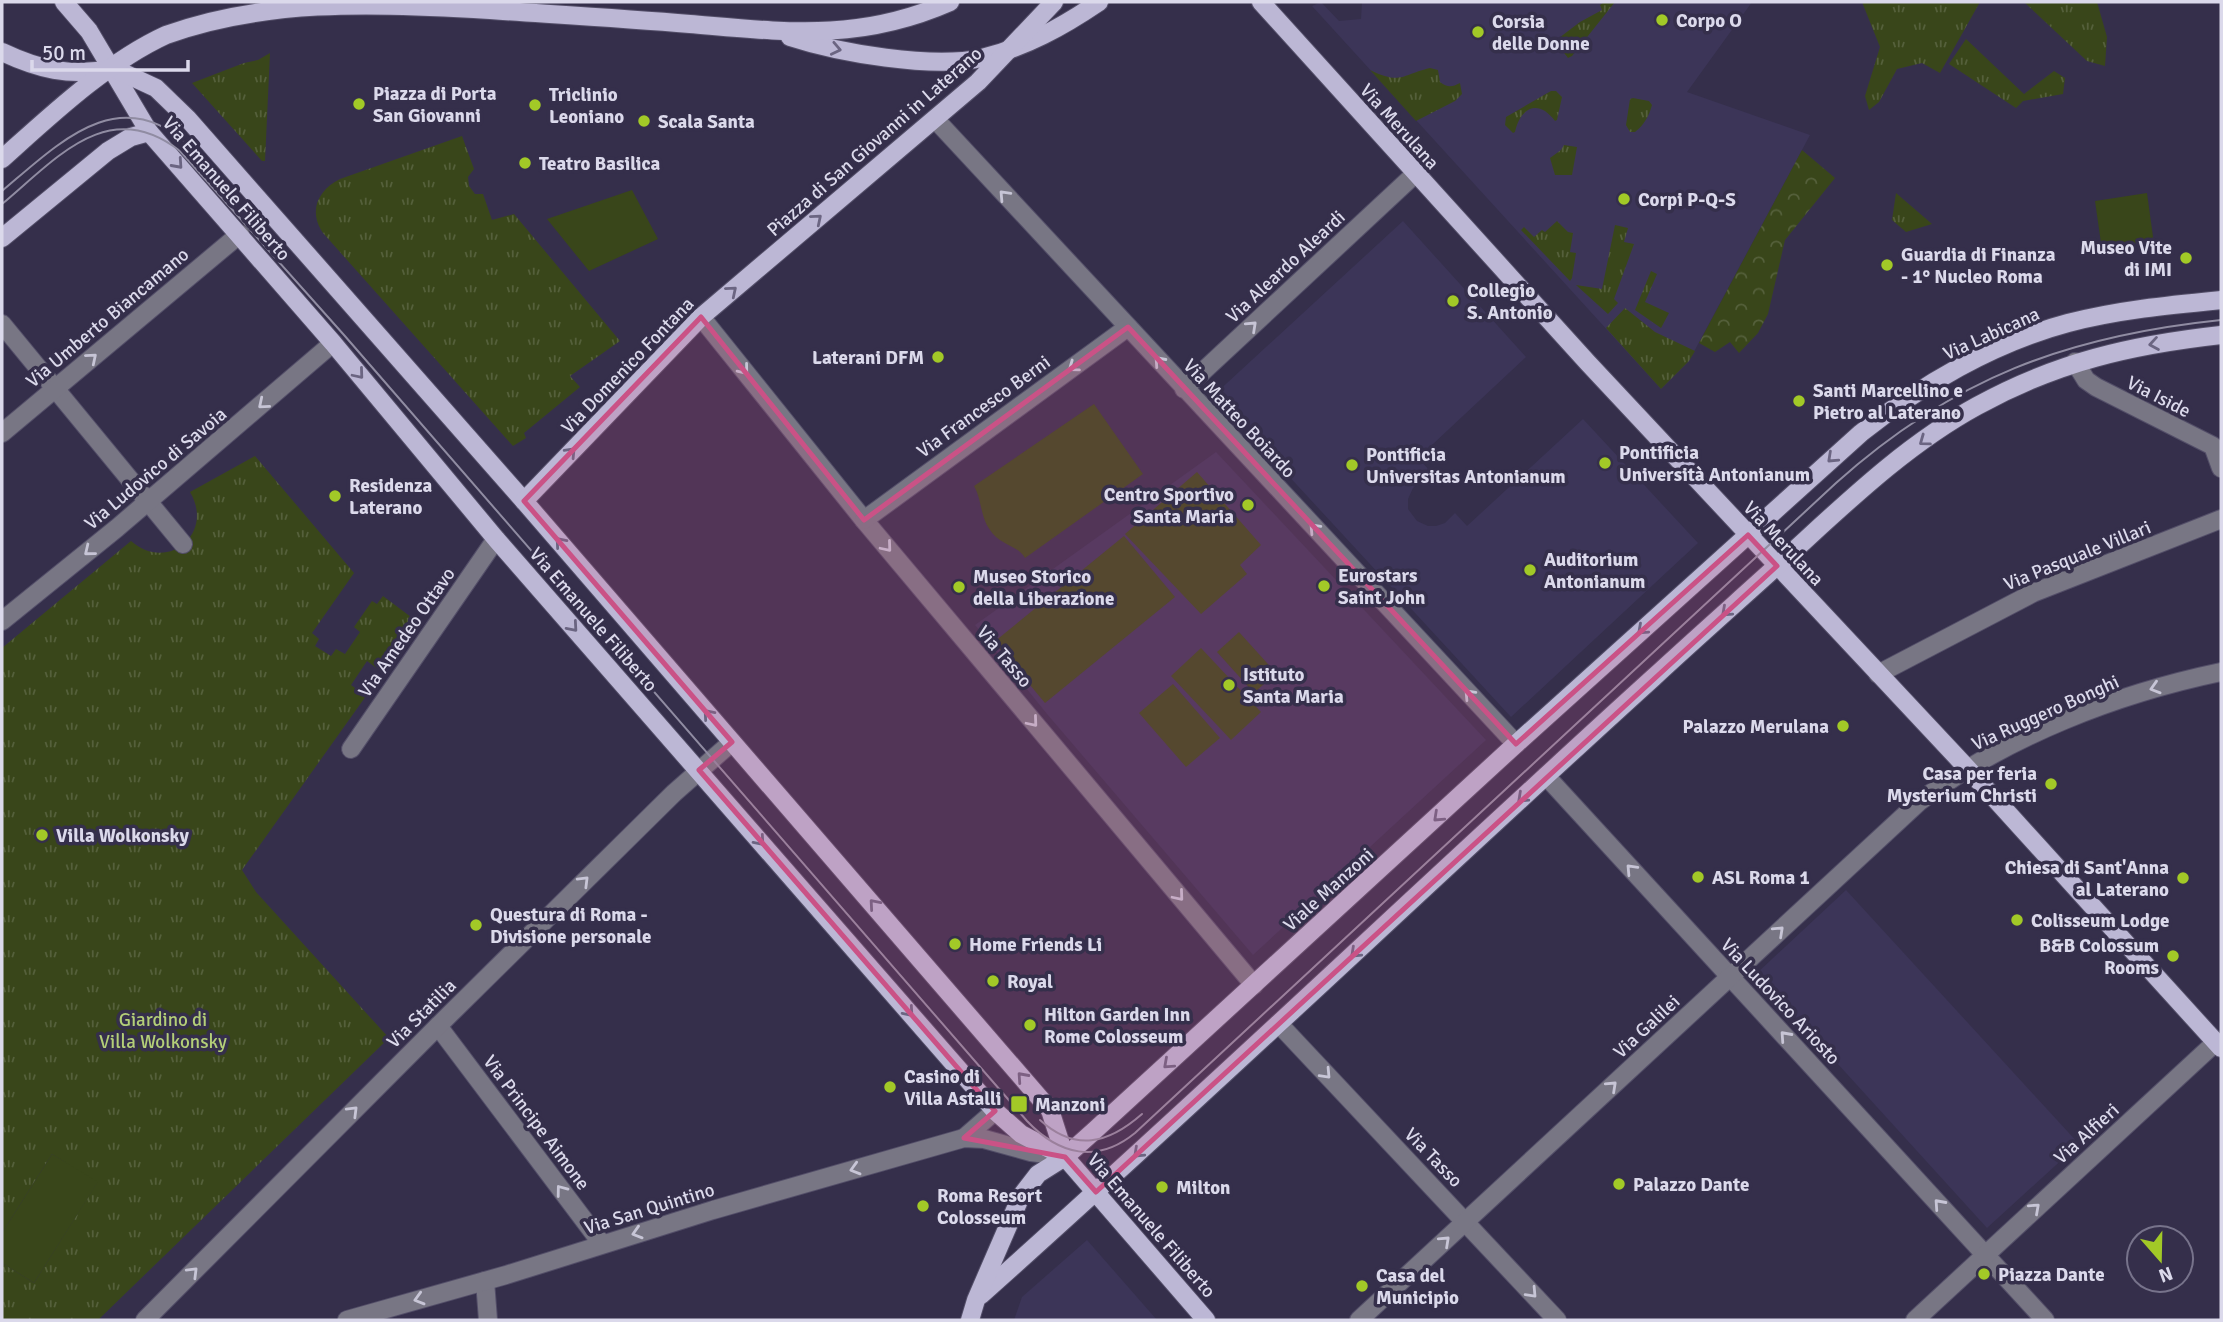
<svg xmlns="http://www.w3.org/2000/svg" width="2223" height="1322" viewBox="0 0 2223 1322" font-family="Signika,sans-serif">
  <defs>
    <pattern id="grass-tufts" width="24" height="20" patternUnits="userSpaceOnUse" patternTransform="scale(1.75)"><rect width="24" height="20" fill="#39461a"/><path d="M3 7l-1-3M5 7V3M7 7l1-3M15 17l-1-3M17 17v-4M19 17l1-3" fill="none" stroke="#55603b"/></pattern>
    <pattern id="forest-crowns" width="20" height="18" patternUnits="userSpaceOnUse" patternTransform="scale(1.75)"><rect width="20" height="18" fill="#39461a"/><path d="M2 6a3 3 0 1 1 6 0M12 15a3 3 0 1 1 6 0" fill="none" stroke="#55603b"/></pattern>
  </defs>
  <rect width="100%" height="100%" fill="#352f4b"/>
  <g fill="#3c3558">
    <polygon points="1321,2 1339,21 1361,19 1362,2 1752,2 1687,92 1810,135 1689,361 1661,389 1312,6"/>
    <polygon points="1403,221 1526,357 1418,458 1431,472 1413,488 1408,499 1408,509 1417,521 1428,526 1436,526 1445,523 1455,513 1467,526 1583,419 1698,543 1511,717 1214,395"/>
    <polygon points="1216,452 1486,740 1253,955 1047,714 975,625"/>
    <polygon points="1846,890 2079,1144 1987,1228 1756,974"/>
    <polygon points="1087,1240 1157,1320 1014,1320 1022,1297"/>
  </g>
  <g fill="url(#grass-tufts)">
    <polygon points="1604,2 1615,2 1572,56 1568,58 1555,41 1580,22 1602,10 1600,5"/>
    <polygon points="1862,2 1980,2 1940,73 1922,63 1897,69 1879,102 1869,110 1865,96 1880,47"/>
    <polygon points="2024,2 2097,2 2107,37 2105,66 2087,61"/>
    <polygon points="1966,39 2024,94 2054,71 2065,78 2063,94 2023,101 2016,108 1949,64"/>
    <polygon points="270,53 265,161 262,161 192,83 244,63 258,60"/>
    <path d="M1430,68l8,2 2,12c8,6 12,5 20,1l2,11 -7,7 -39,20 -46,-51c31,15 31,5 60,-2z"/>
    <path d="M1551,91h5l6,6 -5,23 -2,1c-17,-23 -35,-13 -40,11l-2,1 -8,-8 1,-8z"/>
    <path d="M1633,98l16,3 3,4c-3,11 -8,20 -17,27h-5l-4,-7 4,-26z"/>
    <path d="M462,136l12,33 -6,8 1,9 6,8h8l9,26 22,-6 106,127 -50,35 10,11 -56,46 2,5 -13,8 -190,-213c-15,-22 -5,-43 17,-54z"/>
    <polygon points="1564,145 1577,147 1572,175 1555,175 1550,158 1561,150"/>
    <polygon points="1896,193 1932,224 1906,232 1892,220"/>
    <polygon points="1557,221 1568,232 1573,233 1570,252 1576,253 1572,278 1570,281 1521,230 1524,227 1534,237 1542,230 1545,232"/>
    <polygon points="1615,225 1628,228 1624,242 1634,244 1614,299 1618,303 1608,314 1576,285 1602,289"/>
    <polygon points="1651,271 1657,274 1645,302 1669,313 1661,328 1635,310"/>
    <polygon points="1625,308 1655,332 1695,351 1689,361 1661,389 1606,328"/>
    <path d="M255,456l99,117 -42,60 7,6 -4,7 16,10 5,-7 9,5 15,-22 -6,-5 18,-26 5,3 6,-8 36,27 -37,49 -15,-11 -16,24 15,11 -124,174 14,22 133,146 -291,282h-96v-57l32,20 63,-100 -45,-29 -50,79v-585l129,-107c36,32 84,-7 59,-49z"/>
  </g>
  <polygon fill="url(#forest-crowns)" points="1802,150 1835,178 1785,240 1768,314 1758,333 1739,353 1730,342 1715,352 1699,343"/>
  <g fill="#39461a">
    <polygon points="632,190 658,239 589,271 547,219"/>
    <polygon points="2147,193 2154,244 2102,250 2095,201"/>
    <path d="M1094,404l49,70 -118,84c-7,-13 -26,-13 -35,-28 -10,-14 -8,-30 -16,-44z"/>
    <polygon points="1197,472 1261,545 1240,565 1247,574 1201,614 1125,534"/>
    <polygon points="1124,536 1175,597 1045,703 994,642"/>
    <polygon points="1239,632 1276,673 1254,693 1217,652"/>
    <polygon points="1201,648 1261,712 1231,740 1171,676"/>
    <polygon points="1173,684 1220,738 1186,767 1139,713"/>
    <polygon points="52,1154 98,1182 34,1283 2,1263 2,1233"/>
  </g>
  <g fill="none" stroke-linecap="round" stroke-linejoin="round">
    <g stroke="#534e68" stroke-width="20">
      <g id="minor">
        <polyline points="935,119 1516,744"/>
        <polyline points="701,317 864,520 1254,985"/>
        <polyline points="2,324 183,544"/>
        <polyline points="2075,362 2086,380 2096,387 2213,446 2221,468"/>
        <polyline points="1184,389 1415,174"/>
        <polyline points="2,433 240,234"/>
        <polyline points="864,520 1128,327"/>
        <polyline points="2,621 117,528 333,343"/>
        <polyline points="1878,674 2033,593 2221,519"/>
        <polyline points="351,749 496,539"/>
        <polyline points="1546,776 2045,1320"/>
        <polyline points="1279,1024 1557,1320"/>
        <polyline points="438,1026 602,1244"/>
        <polyline points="964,1138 995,1111"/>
        <polyline points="485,1281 488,1320"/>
        <polyline points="145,1320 450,1014 674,793 732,742"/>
        <polyline points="347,1320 506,1275 713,1210 964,1138 984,1139 1031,1152 1062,1156"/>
        <path d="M1359,1320l561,-519c87,-65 196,-107 301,-129"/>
        <polyline points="1915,1320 2216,1042"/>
      </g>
    </g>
    <g stroke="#534e68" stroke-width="20">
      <g id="major">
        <polyline points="64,2 89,31 149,132 333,343 496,539 995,1111 1021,1134 1065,1157 1206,1320"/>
        <polyline points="1261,2 1588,363 1968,769 2221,1048"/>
        <path d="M790,37c49,16 142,32 192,21 44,-11 80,-31 117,-56"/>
        <path d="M2,52c36,17 68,25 107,17"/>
        <polyline points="113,68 156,88 188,119 524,501 1050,1110 1065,1157"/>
        <path d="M2,159c48,-43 105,-97 164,-124 96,-35 205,-32 308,-26 72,5 144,9 216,15 96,8 169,18 260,-22"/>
        <polyline points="2,238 108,151 131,137 149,132"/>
        <polyline points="524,501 701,317 978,82 1054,2"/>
        <path d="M981,1295c227,-202 447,-413 672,-617 41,-38 83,-75 125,-113 63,-57 124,-118 199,-159 80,-44 154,-61 244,-71"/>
        <path d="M970,1320l6,-20 45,-104 17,-22 27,-17 29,-26 422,-387 345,-311c60,-48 132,-90 207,-110 50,-13 102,-18 153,-23"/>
      </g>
    </g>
    <use href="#minor" stroke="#787684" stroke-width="18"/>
    <use href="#major" stroke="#bcb7d5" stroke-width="18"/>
    <g stroke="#908ca2" stroke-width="2">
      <path d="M2,191c56,-47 118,-112 188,-44"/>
      <path d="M2,204c54,-45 106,-109 178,-53l164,184 683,786c32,34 70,43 108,12l701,-650c117,-105 231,-147 385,-163"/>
      <path d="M1040,1120c35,32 68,24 102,-6"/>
    </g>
  </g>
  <defs><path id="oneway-chevron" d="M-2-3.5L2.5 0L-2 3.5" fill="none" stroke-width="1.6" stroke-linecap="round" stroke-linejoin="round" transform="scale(1.75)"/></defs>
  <g stroke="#6b6582">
    <use href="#oneway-chevron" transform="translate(836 49) rotate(12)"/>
    <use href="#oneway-chevron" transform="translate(178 164) rotate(48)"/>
    <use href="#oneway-chevron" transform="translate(817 219) rotate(-40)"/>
    <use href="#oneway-chevron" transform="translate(732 291) rotate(-40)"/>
    <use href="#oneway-chevron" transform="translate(2154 344) rotate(171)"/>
    <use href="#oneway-chevron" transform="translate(359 374) rotate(50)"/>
    <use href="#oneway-chevron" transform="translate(1924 441) rotate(144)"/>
    <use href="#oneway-chevron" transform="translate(571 452) rotate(-47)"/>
    <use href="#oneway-chevron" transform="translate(1832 458) rotate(137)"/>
    <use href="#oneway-chevron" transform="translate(560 542) rotate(-131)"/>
    <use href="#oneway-chevron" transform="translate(1726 612) rotate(138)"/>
    <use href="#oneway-chevron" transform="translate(573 627) rotate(49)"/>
    <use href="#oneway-chevron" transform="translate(1642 630) rotate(138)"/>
    <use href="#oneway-chevron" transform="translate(708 714) rotate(-131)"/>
    <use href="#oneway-chevron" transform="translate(1522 798) rotate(137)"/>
    <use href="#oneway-chevron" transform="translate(1438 817) rotate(137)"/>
    <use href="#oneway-chevron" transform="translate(760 841) rotate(49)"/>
    <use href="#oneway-chevron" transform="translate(874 904) rotate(-131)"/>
    <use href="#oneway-chevron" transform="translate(1355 953) rotate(137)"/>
    <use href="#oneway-chevron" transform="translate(909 1012) rotate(49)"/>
    <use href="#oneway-chevron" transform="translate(1168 1064) rotate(138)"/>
    <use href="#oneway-chevron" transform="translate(1022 1077) rotate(-132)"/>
    <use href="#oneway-chevron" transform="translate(1138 1153) rotate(137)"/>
  </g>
  <g stroke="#c7c5d6">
    <use href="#oneway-chevron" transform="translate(1004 195) rotate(-133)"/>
    <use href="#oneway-chevron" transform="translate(1252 326) rotate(-43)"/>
    <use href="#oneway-chevron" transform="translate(92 358) rotate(-40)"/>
    <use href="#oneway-chevron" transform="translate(1159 361) rotate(-132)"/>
    <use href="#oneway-chevron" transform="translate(1073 367) rotate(144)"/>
    <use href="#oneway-chevron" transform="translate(744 370) rotate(51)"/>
    <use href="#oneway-chevron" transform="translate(263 404) rotate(140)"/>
    <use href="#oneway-chevron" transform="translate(1314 528) rotate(-133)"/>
    <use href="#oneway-chevron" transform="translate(887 547) rotate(50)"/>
    <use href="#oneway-chevron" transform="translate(89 551) rotate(141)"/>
    <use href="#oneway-chevron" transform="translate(2155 688) rotate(163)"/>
    <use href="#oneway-chevron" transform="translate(1469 694) rotate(-133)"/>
    <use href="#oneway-chevron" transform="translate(1033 722) rotate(50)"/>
    <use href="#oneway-chevron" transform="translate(1631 869) rotate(-133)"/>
    <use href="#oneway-chevron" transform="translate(584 881) rotate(-45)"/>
    <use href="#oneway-chevron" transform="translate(1179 896) rotate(50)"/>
    <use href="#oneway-chevron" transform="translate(1779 931) rotate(-43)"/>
    <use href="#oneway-chevron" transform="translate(1785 1036) rotate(-132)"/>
    <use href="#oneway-chevron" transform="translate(1326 1074) rotate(47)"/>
    <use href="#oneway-chevron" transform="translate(1612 1086) rotate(-43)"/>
    <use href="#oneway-chevron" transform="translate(353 1111) rotate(-45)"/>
    <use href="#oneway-chevron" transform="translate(855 1169) rotate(164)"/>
    <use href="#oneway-chevron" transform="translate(561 1190) rotate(-127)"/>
    <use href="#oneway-chevron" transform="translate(1939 1204) rotate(-132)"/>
    <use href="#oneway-chevron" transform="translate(2035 1208) rotate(-42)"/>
    <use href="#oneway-chevron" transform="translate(637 1233) rotate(163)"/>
    <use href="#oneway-chevron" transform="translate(1445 1241) rotate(-43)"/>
    <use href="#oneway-chevron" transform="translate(193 1272) rotate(-45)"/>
    <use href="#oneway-chevron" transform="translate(1532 1293) rotate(47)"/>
    <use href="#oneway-chevron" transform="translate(419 1299) rotate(164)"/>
  </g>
  <path fill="#ca5286" fill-opacity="0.2" stroke="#ca5286" stroke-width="5" stroke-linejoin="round" d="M701,317l163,203 264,-193 388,417 232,-209 29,31 -681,626 -31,-35 -101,-19 31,-27 -296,-341 33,-28 -208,-241z"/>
  <g fill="#a2c927" stroke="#352f4b" stroke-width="2.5">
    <circle cx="1662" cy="20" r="7"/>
    <circle cx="1478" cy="32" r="7"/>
    <circle cx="359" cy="104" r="7"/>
    <circle cx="535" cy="105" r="7"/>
    <circle cx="644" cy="121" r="7"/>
    <circle cx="525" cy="163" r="7"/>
    <circle cx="1624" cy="199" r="7"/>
    <circle cx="2186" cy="258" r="7"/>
    <circle cx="1887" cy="265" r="7"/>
    <circle cx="1453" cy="301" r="7"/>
    <circle cx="938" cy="357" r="7"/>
    <circle cx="1799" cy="401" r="7"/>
    <circle cx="1605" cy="463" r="7"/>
    <circle cx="1352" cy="465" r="7"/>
    <circle cx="335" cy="496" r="7"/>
    <circle cx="1248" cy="505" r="7"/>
    <circle cx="1530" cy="570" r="7"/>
    <circle cx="1324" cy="586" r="7"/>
    <circle cx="959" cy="587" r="7"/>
    <circle cx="1229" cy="685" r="7"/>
    <circle cx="1843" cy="726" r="7"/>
    <circle cx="2051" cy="784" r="7"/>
    <circle cx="42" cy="835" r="7"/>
    <circle cx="1698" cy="877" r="7"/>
    <circle cx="2183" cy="878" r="7"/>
    <circle cx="2017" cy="920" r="7"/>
    <circle cx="476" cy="925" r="7"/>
    <circle cx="955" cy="944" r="7"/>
    <circle cx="2173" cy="956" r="7"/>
    <circle cx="993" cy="981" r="7"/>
    <circle cx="1030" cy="1025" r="7"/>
    <circle cx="890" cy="1087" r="7"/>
    <rect x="1010" y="1095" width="18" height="18" rx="3.5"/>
    <circle cx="1619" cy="1184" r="7"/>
    <circle cx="1162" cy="1187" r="7"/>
    <circle cx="923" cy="1206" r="7"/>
    <circle cx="1984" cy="1274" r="7"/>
    <circle cx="1362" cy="1286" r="7"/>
  </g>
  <g text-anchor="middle" stroke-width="7" stroke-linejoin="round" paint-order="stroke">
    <g font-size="19" font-weight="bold" fill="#dbd9eb" stroke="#352f4b" text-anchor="start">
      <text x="1676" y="27">Corpo O</text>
      <text x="1492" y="28">Corsia<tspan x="1492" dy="22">delle Donne</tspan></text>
      <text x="373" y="100">Piazza di Porta<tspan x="373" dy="22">San Giovanni</tspan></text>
      <text x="549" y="101">Triclinio<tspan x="549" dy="22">Leoniano</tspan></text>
      <text x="658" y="128">Scala Santa</text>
      <text x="539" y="170">Teatro Basilica</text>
      <text x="1638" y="206">Corpi P-Q-S</text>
      <text x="2172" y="254" text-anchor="end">Museo Vite<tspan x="2172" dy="22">di IMI</tspan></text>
      <text x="1901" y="261">Guardia di Finanza<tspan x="1901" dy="22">- 1° Nucleo Roma</tspan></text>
      <text x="1467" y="297">Collegio<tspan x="1467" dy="22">S. Antonio</tspan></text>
      <text x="924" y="364" text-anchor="end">Laterani DFM</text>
      <text x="1813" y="397">Santi Marcellino e<tspan x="1813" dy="22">Pietro al Laterano</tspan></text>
      <text x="1619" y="459">Pontificia<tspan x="1619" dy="22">Università Antonianum</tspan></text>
      <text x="1366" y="461">Pontificia<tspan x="1366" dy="22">Universitas Antonianum</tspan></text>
      <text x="349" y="492">Residenza<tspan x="349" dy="22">Laterano</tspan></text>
      <text x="1234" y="501" text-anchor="end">Centro Sportivo<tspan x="1234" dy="22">Santa Maria</tspan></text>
      <text x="1544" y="566">Auditorium<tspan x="1544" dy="22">Antonianum</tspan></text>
      <text x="1338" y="582">Eurostars<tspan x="1338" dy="22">Saint John</tspan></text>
      <text x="973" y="583">Museo Storico<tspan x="973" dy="22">della Liberazione</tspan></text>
      <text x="1243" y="681">Istituto<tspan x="1243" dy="22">Santa Maria</tspan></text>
      <text x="1829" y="733" text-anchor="end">Palazzo Merulana</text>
      <text x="2037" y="780" text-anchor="end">Casa per feria<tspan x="2037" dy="22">Mysterium Christi</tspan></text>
      <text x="56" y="842">Villa Wolkonsky</text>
      <text x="2169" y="874" text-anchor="end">Chiesa di Sant'Anna<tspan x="2169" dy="22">al Laterano</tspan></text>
      <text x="1712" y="884">ASL Roma 1</text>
      <text x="490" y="921">Questura di Roma -<tspan x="490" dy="22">Divisione personale</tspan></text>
      <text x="2031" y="927">Colisseum Lodge</text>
      <text x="969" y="951">Home Friends Li</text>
      <text x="2159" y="952" text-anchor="end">B&amp;B Colossum<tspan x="2159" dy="22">Rooms</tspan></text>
      <text x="1007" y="988">Royal</text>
      <text x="1044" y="1021">Hilton Garden Inn<tspan x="1044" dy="22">Rome Colosseum</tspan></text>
      <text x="904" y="1083">Casino di<tspan x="904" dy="22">Villa Astalli</tspan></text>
      <text x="1035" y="1111">Manzoni</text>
      <text x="1633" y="1191">Palazzo Dante</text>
      <text x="1176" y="1194">Milton</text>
      <text x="937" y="1202">Roma Resort<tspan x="937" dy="22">Colosseum</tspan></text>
      <text x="1998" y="1281">Piazza Dante</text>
      <text x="1376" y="1282">Casa del<tspan x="1376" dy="22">Municipio</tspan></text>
    </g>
    <g font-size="19" fill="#dbd9eb" stroke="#352f4b">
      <text transform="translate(1400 126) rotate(48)" y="7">Via Merulana</text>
      <text transform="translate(874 141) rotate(-41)" y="7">Piazza di San Giovanni in Laterano</text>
      <text transform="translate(227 188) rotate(49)" y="7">Via Emanuele Filiberto</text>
      <text transform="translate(1285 266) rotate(-43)" y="7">Via Aleardo Aleardi</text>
      <text transform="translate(107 317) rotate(-40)" y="7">Via Umberto Biancamano</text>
      <text transform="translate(1991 333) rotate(-24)" y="7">Via Labicana</text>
      <text transform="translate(627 365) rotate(-46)" y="7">Via Domenico Fontana</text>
      <text transform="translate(2159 396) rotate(27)" y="7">Via Iside</text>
      <text transform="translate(983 406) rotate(-36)" y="7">Via Francesco Berni</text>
      <text transform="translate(1240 418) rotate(47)" y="7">Via Matteo Boiardo</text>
      <text transform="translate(155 468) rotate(-40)" y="7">Via Ludovico di Savoia</text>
      <text transform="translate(1784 543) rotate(47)" y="7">Via Merulana</text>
      <text transform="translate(2077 555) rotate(-22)" y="7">Via Pasquale Villari</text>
      <text transform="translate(594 619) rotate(49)" y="7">Via Emanuele Filiberto</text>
      <text transform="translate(406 632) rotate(-55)" y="7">Via Amedeo Ottavo</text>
      <text transform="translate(1005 656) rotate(50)" y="7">Via Tasso</text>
      <text transform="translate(2045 712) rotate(-24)" y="7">Via Ruggero Bonghi</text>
      <text transform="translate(1328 889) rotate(-42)" y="7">Viale Manzoni</text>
      <text transform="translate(1781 1001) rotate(47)" y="7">Via Ludovico Ariosto</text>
      <text transform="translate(421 1013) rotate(-45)" y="7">Via Statilia</text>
      <text transform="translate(1646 1026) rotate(-43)" y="7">Via Galilei</text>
      <text transform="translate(537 1122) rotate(53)" y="7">Via Principe Aimone</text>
      <text transform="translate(2086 1133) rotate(-42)" y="7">Via Alfieri</text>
      <text transform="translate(1434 1157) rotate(46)" y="7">Via Tasso</text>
      <text transform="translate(649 1208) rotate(-17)" y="7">Via San Quintino</text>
      <text transform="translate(1152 1225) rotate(49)" y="7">Via Emanuele Filiberto</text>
    </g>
    <g font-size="19" fill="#b4cf78" stroke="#352f4b">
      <text x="163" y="1026">Giardino di<tspan x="163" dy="22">Villa Wolkonsky</tspan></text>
    </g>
  </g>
  <rect width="2223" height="1322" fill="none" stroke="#dbd9eb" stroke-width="7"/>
  <g transform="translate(2160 1259) rotate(160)"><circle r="33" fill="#352f4b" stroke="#77738b" stroke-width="2"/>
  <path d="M0-5L12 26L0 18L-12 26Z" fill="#a2c927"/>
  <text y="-10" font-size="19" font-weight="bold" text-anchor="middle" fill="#dbd9eb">N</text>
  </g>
  <path d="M32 60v10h156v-10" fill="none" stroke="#dbd9eb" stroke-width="3.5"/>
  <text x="42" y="60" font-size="21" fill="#dbd9eb" stroke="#352f4b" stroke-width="5" paint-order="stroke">50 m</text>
</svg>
